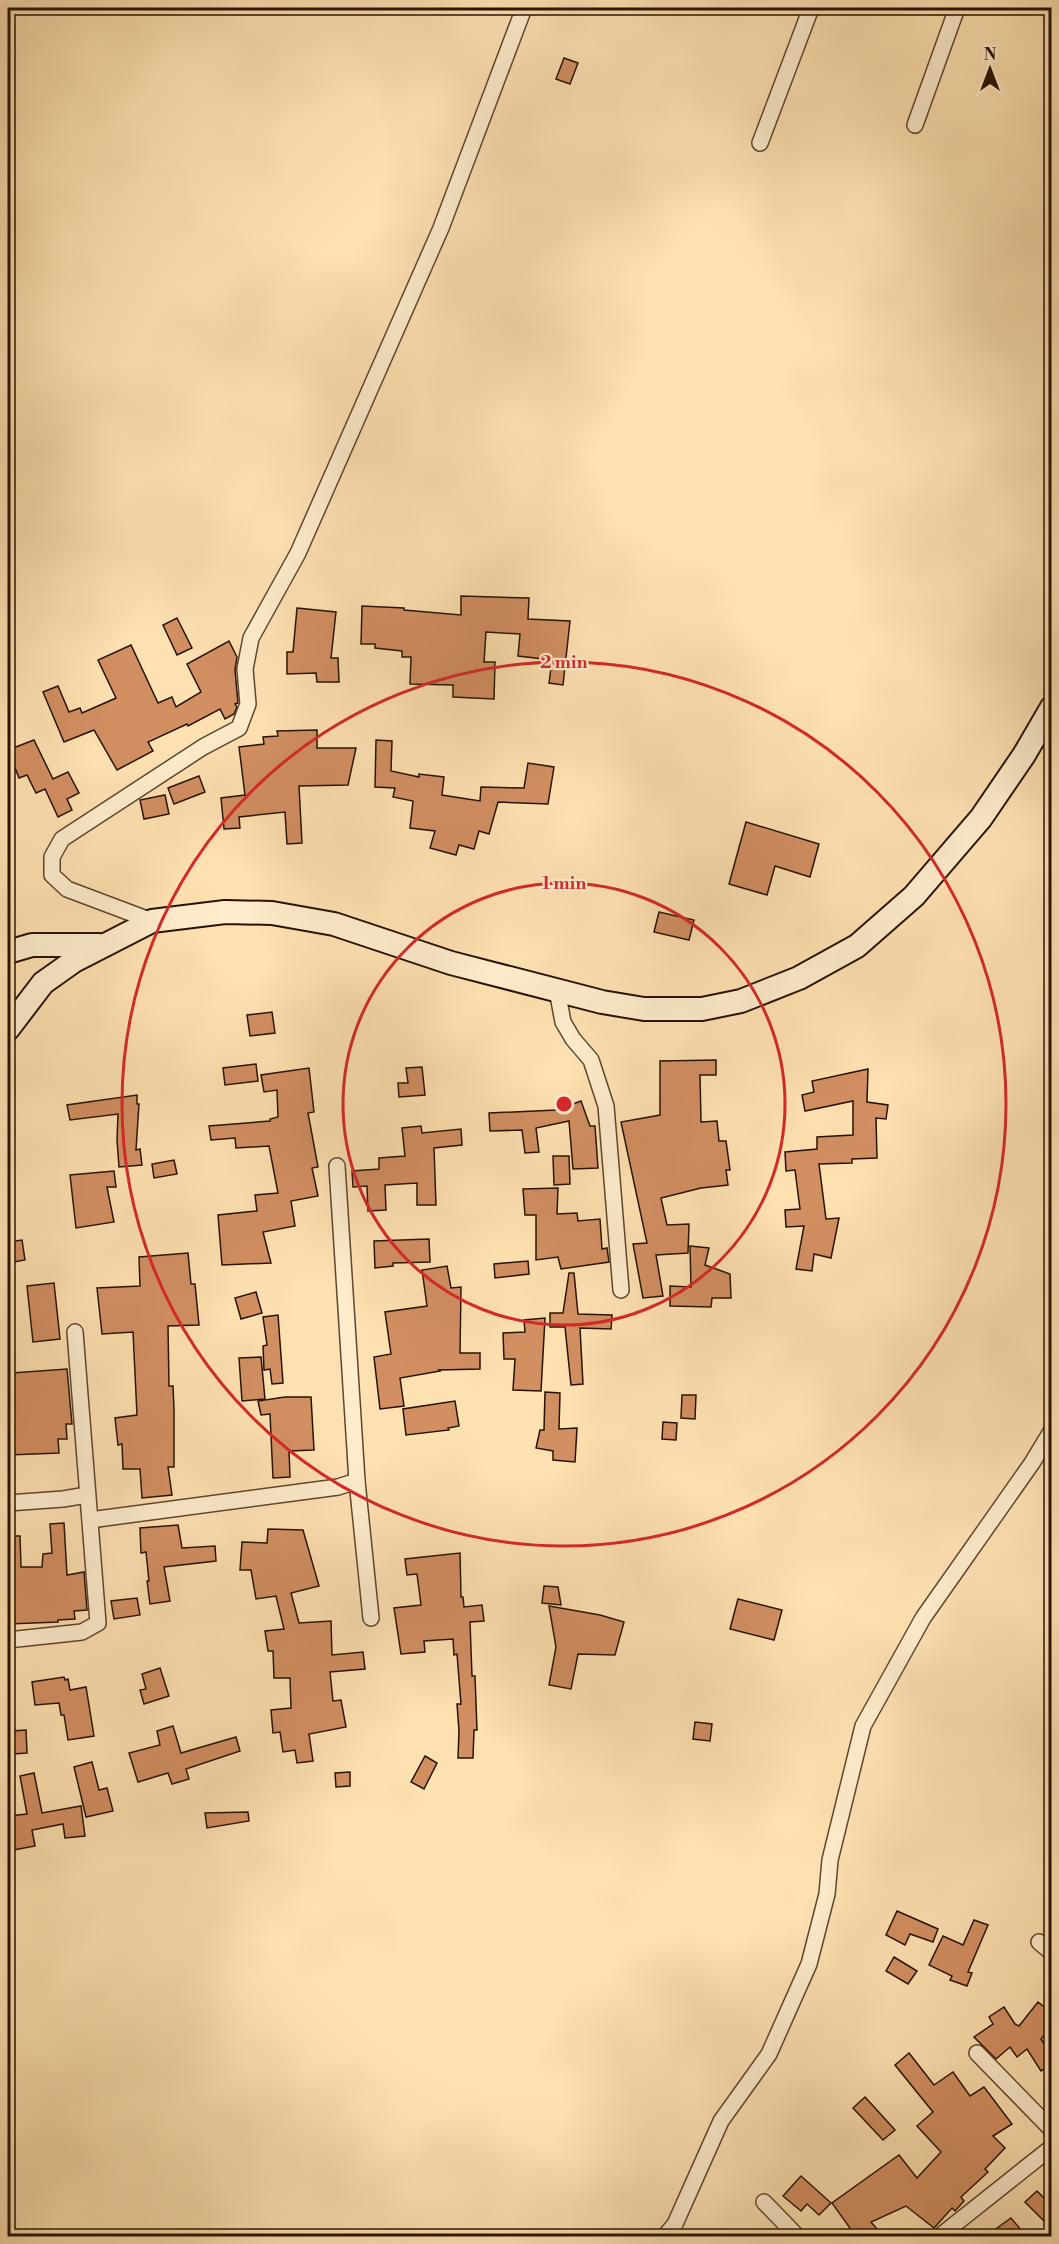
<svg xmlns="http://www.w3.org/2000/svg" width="1059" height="2244" viewBox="0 0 1059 2244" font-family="'Libre Bodoni',serif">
  <rect width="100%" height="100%" fill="#fee1b1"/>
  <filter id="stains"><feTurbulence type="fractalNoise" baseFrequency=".00333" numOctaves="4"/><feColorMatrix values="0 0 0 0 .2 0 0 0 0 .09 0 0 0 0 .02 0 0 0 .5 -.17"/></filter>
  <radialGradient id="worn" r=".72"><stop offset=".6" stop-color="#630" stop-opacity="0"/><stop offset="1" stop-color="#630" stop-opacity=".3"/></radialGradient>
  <g fill="#d28f62" stroke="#281300" stroke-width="1.5">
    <polygon points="564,58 578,63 570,84 556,79"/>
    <polygon points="461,596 529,598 528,619 570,621 563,685 549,683 552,660 518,656 520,634 486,632 484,662 495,662 494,699 453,697 453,685 410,684 411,657 402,657 402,651 375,648 375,644 361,644 362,606 404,608 404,610 461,615"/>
    <polygon points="297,608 336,612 331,658 338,658 339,682 317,682 316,673 287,674 287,652 293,652"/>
    <polygon points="177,618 192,648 177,655 163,625"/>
    <polygon points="229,641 237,657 235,670 238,703 235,704 237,707 234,714 225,719 220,709 188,726 187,724 148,742 153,751 117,770 94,730 64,742 43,692 58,686 69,712 80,708 82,713 116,698 98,660 131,645 158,703 172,697 176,707 201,692 187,664"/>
    <polygon points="317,730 317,748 356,748 348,785 299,786 302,843 287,844 285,812 239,817 240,828 224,829 221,798 245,795 239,747 264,744 263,737 278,736 277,731"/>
    <polygon points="34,740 53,779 68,772 79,793 67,799 72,810 58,817 45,789 36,793 27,775 19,778 8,750"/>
    <polygon points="376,740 392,741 391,771 419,777 419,774 444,777 442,795 480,801 481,787 524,788 528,763 554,767 548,804 498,802 489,834 479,831 474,849 459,845 456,855 430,848 435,831 410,828 413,801 393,797 395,788 375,787"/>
    <polygon points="199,776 205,792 174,804 168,788"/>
    <polygon points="165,795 169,814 144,819 140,800"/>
    <polygon points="746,822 819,844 810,877 775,866 767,895 729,884"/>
    <polygon points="659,912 694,920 689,940 654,932"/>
    <polygon points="272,1012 275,1033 250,1036 247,1015"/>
    <polygon points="716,1060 716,1075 700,1075 701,1122 717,1121 719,1141 726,1141 730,1170 726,1170 728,1185 701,1188 661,1198 667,1225 689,1224 688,1253 656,1255 663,1296 643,1298 633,1244 647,1243 621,1122 660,1115 660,1061"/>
    <polygon points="256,1064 258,1081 225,1085 223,1068"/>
    <polygon points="422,1067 425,1095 399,1097 398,1083 408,1083 406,1068"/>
    <polygon points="309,1068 314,1112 308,1113 318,1167 312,1168 318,1196 291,1201 295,1226 263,1232 271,1263 222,1265 218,1215 257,1211 255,1195 278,1193 269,1146 236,1148 235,1138 211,1140 209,1126 270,1121 270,1119 278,1117 277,1090 264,1092 261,1075"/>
    <polygon points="868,1069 867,1102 888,1105 886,1119 876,1118 877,1158 852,1159 852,1163 819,1164 826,1219 839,1218 831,1258 814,1254 812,1271 796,1269 804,1226 786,1227 785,1210 800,1209 795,1170 786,1171 785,1152 817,1149 817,1137 853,1135 853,1101 805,1111 802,1095 814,1092 812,1081"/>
    <polygon points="137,1095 137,1104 139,1104 136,1150 140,1149 142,1165 119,1167 117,1140 118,1114 70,1120 67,1105"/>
    <polygon points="581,1101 590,1126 595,1126 598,1168 573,1169 569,1121 536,1128 539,1152 525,1153 522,1130 490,1131 489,1113 557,1110"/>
    <polygon points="421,1126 422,1133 461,1129 462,1145 434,1148 436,1205 417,1205 417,1183 385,1185 386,1210 368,1211 367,1186 353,1187 352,1171 379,1169 379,1158 405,1156 402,1128"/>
    <polygon points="553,1156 569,1156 570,1184 554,1185"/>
    <polygon points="174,1160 177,1174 154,1178 152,1164"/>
    <polygon points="114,1171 116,1187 107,1187 114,1222 76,1228 70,1175"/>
    <polygon points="558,1188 557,1214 577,1213 578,1221 600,1219 602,1249 607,1248 609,1262 561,1269 558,1257 536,1260 536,1215 525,1215 523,1189"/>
    <polygon points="429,1239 430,1262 393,1263 393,1266 375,1268 374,1241"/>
    <polygon points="22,1240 25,1260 8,1263 8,1242"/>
    <polygon points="690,1246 709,1248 705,1265 730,1274 731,1298 712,1298 711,1307 670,1306 670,1286 691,1287"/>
    <polygon points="188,1253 191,1284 195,1284 199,1325 168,1326 169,1386 173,1386 174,1410 174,1467 168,1467 172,1495 142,1498 140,1469 123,1469 122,1444 118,1445 115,1418 137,1415 133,1332 102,1334 97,1288 140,1286 139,1257"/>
    <polygon points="528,1261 529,1274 495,1278 494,1264"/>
    <polygon points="447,1266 451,1288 461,1287 460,1353 480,1353 480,1369 439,1370 440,1371 400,1378 404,1406 380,1409 374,1357 391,1354 385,1312 427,1306 422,1270"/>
    <polygon points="569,1273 574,1273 578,1314 612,1315 611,1329 580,1328 583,1384 571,1385 565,1327 550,1327 550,1313 563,1313"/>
    <polygon points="54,1283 60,1339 33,1342 27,1286"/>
    <polygon points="256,1292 262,1313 241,1319 235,1298"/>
    <polygon points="278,1315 283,1383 272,1384 270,1369 264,1370 263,1346 267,1345 263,1317"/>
    <polygon points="545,1318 541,1391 513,1390 515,1359 504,1359 503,1333 525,1332 524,1320"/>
    <polygon points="261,1357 265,1399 242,1401 239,1358"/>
    <polygon points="67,1369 72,1424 66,1424 67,1439 58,1439 59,1453 8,1455 8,1378 12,1377 12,1373"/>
    <polygon points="545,1392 560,1393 559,1429 577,1428 575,1462 553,1460 553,1451 536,1448 540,1430 544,1430"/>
    <polygon points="682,1395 696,1395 695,1419 681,1418"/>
    <polygon points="285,1397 311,1397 314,1450 289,1451 290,1477 273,1478 270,1414 261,1415 258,1401"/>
    <polygon points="455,1401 459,1426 448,1428 449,1430 406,1435 403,1409"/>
    <polygon points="663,1422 677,1423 676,1440 662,1439"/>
    <polygon points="64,1523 67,1575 84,1572 87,1610 74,1611 75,1619 58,1620 58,1622 8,1624 8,1536 20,1536 21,1567 42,1567 43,1554 52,1553 50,1524"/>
    <polygon points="178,1525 182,1548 215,1546 216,1561 164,1567 170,1601 150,1604 147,1581 149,1581 146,1552 141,1553 140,1528"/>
    <polygon points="268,1529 303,1530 319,1586 291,1593 299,1623 331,1621 332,1655 363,1652 365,1669 330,1672 333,1701 341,1700 346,1727 309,1734 313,1761 297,1763 295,1750 283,1752 280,1732 273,1733 271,1710 291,1708 290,1678 274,1678 273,1651 268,1651 265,1631 284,1629 276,1596 256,1599 251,1570 240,1570 242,1542 267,1543"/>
    <polygon points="460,1553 461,1597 463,1597 464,1607 482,1605 484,1621 470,1622 472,1676 475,1676 477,1730 474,1730 473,1758 458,1758 459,1731 457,1704 461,1704 457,1654 454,1655 453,1639 424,1641 425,1652 401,1654 394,1608 421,1605 417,1574 407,1575 405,1559"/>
    <polygon points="544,1586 558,1587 561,1605 542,1603"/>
    <polygon points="137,1598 140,1615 114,1619 111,1601"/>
    <polygon points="738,1599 782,1610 774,1640 730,1629"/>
    <polygon points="549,1606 600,1615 624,1622 615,1655 578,1654 571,1689 549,1685 556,1647"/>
    <polygon points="160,1668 169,1696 144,1704 140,1690 146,1689 142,1674"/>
    <polygon points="64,1677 65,1680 68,1679 70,1690 86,1687 94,1736 68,1740 64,1715 61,1715 59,1703 35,1705 32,1682"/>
    <polygon points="695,1722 712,1724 710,1741 693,1739"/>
    <polygon points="173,1726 181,1753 236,1737 240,1751 186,1769 189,1779 172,1784 168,1773 138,1782 129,1753 160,1745 157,1731"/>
    <polygon points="26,1730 27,1753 13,1754 12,1731"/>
    <polygon points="425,1756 437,1763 424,1789 411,1782"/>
    <polygon points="92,1762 99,1790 107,1788 113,1811 86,1817 74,1767"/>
    <polygon points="350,1772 350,1786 336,1787 335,1773"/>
    <polygon points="34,1773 42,1813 81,1806 85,1836 65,1838 63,1824 32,1830 35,1846 8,1851 8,1816 27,1814 20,1776"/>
    <polygon points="248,1812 249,1821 207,1828 205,1813"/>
    <polygon points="897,1911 938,1929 933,1942 910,1934 905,1945 886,1935"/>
    <polygon points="974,1920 988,1925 968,1972 972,1973 967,1986 950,1980 952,1976 929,1965 943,1936 963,1945"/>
    <polygon points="894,1957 917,1971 908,1984 886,1971"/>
    <polygon points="1038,2002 1052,2013 1052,2026 1041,2039 1052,2056 1052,2064 1041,2071 1027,2049 1017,2057 1010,2047 996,2059 974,2037 993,2024 989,2017 1004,2007 1015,2024 1019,2026"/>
    <polygon points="909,2053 934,2085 953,2072 970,2096 984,2087 1012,2124 993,2136 1005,2148 985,2169 988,2172 961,2197 964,2201 955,2211 952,2208 934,2228 906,2206 871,2222 883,2236 840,2236 850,2228 832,2203 899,2155 917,2178 941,2152 917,2126 933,2112 895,2065"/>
    <polygon points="865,2097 895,2130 883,2140 853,2108"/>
    <polygon points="801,2176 831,2203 819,2215 807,2204 801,2211 783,2196"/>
    <polygon points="1037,2191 1052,2206 1052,2229 1025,2202"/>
    <polygon points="1011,2218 1026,2236 986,2236"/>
  </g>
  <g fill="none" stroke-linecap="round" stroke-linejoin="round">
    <g stroke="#5e462c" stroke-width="18">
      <g id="street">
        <polyline points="915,125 957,8"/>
        <polyline points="760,143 811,8"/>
        <polyline points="152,921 67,889 52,875 52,857 62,839 203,747 239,728 248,704 245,669 251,638 298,553 441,228 524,8"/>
        <polyline points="557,990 563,1022 573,1039 591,1060 606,1106 621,1290"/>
        <polyline points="337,1166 357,1481 371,1618"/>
        <polyline points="8,1503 63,1499 87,1495"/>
        <polyline points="90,1520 338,1487 357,1481"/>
        <polyline points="8,1640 82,1632 98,1623 75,1332"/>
        <polyline points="1039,1942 1052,1953"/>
        <polyline points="977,2053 1052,2130"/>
        <polyline points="764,2202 797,2236"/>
        <polyline points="665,2236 675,2224 721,2121 769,2054 809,1964 827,1894 830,1860 863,1726 923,1618 1032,1463 1052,1430"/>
        <polyline points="940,2236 1052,2147"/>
      </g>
    </g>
    <g stroke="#281300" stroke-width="26">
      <g id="secondary">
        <polyline points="8,952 32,945 99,945"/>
        <polyline points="8,1029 43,983 74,961 152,921 225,912 272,913 334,924 451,963 602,1002 644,1009 702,1009 741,1001 799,978 857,946 914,896 981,818 1024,755 1052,707"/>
      </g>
    </g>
    <use href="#street" stroke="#feeccc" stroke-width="15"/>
    <use href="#secondary" stroke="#feeccc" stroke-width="22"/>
  </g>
  <g fill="none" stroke="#d62828" stroke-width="3">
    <circle cx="564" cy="1104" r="221"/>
    <circle cx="564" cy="1104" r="442"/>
  </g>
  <circle cx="564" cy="1104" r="9" fill="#d62828" stroke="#feeccc" stroke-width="3"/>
  <g font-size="18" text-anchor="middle" font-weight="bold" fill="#d62828" stroke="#feeccc" stroke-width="4.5" stroke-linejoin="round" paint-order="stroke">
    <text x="564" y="668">2 min</text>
    <text x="564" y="889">1 min</text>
  </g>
  <rect width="1059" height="2244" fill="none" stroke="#fee1b1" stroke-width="30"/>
  <rect x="9" y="9" width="1041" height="2226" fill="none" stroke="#281300" stroke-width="3"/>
  <rect x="15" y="15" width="1029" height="2214" fill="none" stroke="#281300" stroke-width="1.5"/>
  <g transform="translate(990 69)" stroke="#feeccc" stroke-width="4.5" paint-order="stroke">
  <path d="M0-4.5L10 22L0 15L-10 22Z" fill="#281300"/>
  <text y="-9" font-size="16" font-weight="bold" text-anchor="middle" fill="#281300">N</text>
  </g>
  <rect width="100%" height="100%" filter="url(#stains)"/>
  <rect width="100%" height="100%" fill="url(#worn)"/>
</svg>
